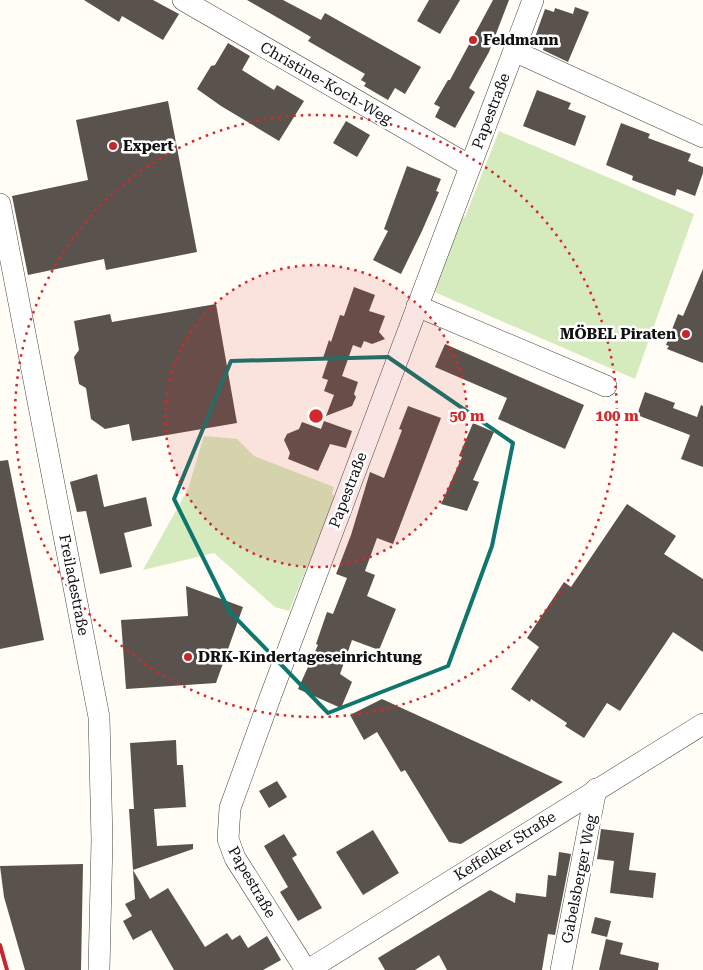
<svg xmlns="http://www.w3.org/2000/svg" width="703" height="970" viewBox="0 0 703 970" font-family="'Roboto Serif',serif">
  <rect width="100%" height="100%" fill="#fffdf5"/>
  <g fill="#d5ebbd">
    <polygon points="499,131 694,214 635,379 430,290 462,216 465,217"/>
    <polygon points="204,436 237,439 254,456 334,487 332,494 336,497 289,611 275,607 214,553 143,570 188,489"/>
  </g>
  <g fill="#5a524d">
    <polygon points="84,0 153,0 179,14 163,40 122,16 119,22"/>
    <polygon points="247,0 283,0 321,20 325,13 421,67 405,94 395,88 388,100 364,86 366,83 361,80 365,74 308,41 311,37"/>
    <polygon points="429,0 460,0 440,34 417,21"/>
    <polygon points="493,0 509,0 489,52 469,88 475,92 455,128 435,117 440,107 434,104 448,80 450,80"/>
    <polygon points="575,7 589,12 568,62 543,50 544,44 534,40 545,9 554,12 555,8 573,14"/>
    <polygon points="228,43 250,56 242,70 274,90 277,85 304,101 279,141 221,106 197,89 211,66 215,65"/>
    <polygon points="537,90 571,103 568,109 586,116 575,146 523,126"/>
    <polygon points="168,101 197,252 106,270 104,259 28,275 12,196 88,180 76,120"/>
    <polygon points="346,121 370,135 357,157 333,143"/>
    <polygon points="621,123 650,134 648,138 691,154 688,161 703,167 703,173 695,196 677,189 675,196 632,180 633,176 606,165"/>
    <polygon points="407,166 441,179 436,191 439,192 422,231 401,274 373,260 388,231 384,229"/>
    <polygon points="703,269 703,363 667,349 669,346 666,345 678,314 683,316"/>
    <polygon points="354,287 375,295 369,311 385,316 379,332 385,339 372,344 364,341 361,348 353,345 342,376 358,382 354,394 356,397 352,406 326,416 334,395 324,391 328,380 322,378 328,360 323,358 329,340 331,342 340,315 344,316"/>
    <polygon points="216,304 237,423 132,441 129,424 105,429 91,419 86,388 79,384 74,357 79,350 74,321 110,314 112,322"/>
    <polygon points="445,344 584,405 565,449 498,419 507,398 435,367"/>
    <polygon points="645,392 675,403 673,408 697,417 701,405 703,406 703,467 681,459 690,435 637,415"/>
    <polygon points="408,406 441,418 393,544 377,538 365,571 375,575 367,596 396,609 379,650 352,640 340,674 352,682 341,708 298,689 318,645 316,644 327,612 333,614 347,578 336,574 351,535 370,472 384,478 402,430 399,429"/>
    <polygon points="324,421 352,431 346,448 330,444 318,471 288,459 290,453 284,440 287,434 299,429 302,422 321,429"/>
    <polygon points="473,423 494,432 473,480 479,482 467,511 441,504 462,457 459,456"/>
    <polygon points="8,460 44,640 0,649 0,461"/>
    <polygon points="97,474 104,507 146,497 152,526 124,533 132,567 100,574 86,511 77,512 70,482"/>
    <polygon points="627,504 676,536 664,554 703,579 703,652 673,632 620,711 607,703 584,738 565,726 567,723 531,699 530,702 511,689 539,647 527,638 564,582 571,587"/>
    <polygon points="186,586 243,607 216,683 126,689 121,620 188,616"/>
    <polygon points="382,699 463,736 563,782 461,844 449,842 405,770 401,772 377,732 364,740 350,715"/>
    <polygon points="176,740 177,765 183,765 186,807 154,809 157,846 193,844 193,849 133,870 129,809 134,809 130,743"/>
    <polygon points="277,781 287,797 269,808 259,791"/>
    <polygon points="601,829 634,833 629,870 656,873 653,898 610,893 614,861 597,859"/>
    <polygon points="373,830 399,873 363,895 336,852"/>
    <polygon points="284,834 297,855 292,858 322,908 298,921 280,892 288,887 264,846"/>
    <polygon points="559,852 571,854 555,935 548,934 542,970 447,970 439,955 415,970 385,970 378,958 490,890 515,903 516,893 546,897 548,875 556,876"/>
    <polygon points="83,864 81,970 25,970 4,897 0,866"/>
    <polygon points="133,870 150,899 168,888 205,947 227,933 232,940 240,935 248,948 267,936 281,960 263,970 174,970 151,930 133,940 123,921 132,916 125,904 135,899"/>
    <polygon points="595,917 611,921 607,937 591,933"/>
    <polygon points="606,939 623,943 620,954 659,963 658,970 599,970"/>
  </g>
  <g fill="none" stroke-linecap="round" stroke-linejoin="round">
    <g stroke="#444" stroke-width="22">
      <g id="minor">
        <polyline points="183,0 470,166"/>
        <polyline points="514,51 703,137"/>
        <polyline points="0,204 99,717 102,840 99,970"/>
        <polyline points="417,306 606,386"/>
        <polyline points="306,970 235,858 228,839 230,808 271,695 533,0"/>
        <polyline points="308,970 703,724"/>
        <polyline points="561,970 596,789"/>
      </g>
    </g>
    <use href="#minor" stroke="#fff" stroke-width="21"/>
    <polyline stroke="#c4262e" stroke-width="4" points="0,945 7,970"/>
  </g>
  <path fill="none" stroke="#0f766e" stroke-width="4" stroke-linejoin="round" d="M388,357l125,86 -21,103 -44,120 -120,47 -98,-101 -56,-113 57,-138z"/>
  <circle cx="316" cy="416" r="151" fill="#d62828" fill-opacity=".12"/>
  <g fill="none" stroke="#d62828" stroke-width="2.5" stroke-dasharray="2.5 5">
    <circle cx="316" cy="416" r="151"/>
    <circle cx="316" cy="416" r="301"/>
  </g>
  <g fill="#c4262e" stroke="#fff" stroke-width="2">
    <circle cx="473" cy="40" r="5"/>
    <circle cx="113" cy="146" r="5"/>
    <circle cx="686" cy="334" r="5"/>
    <circle cx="188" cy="657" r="5"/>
  </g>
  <g text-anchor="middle" stroke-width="5" stroke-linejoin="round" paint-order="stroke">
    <g font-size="15" font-weight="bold" fill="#111" stroke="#fff" text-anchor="start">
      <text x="483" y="45">Feldmann</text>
      <text x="123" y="151">Expert</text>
      <text x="676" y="339" text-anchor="end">MÖBEL Piraten</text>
      <text x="198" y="662">DRK-Kindertageseinrichtung</text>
    </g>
    <g font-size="15" fill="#111" stroke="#fff">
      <text transform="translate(326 83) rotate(30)" y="5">Christine-Koch-Weg</text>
      <text transform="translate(491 111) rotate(-69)" y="5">Papestraße</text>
      <text transform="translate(348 490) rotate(-69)" y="5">Papestraße</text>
      <text transform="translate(74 585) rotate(79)" y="5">Freiladestraße</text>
      <text transform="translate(505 846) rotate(-32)" y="5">Keffelker Straße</text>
      <text transform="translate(579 879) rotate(-79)" y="5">Gabelsberger Weg</text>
      <text transform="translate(252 882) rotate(60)" y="5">Papestraße</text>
    </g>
  </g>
  <circle cx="316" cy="416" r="8" fill="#d62828" stroke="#fff" stroke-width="2.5"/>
  <g font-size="15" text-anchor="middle" font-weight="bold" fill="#d62828" stroke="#fff" stroke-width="5" stroke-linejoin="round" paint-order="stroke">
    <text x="467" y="421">50 m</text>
    <text x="617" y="421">100 m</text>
  </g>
</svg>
